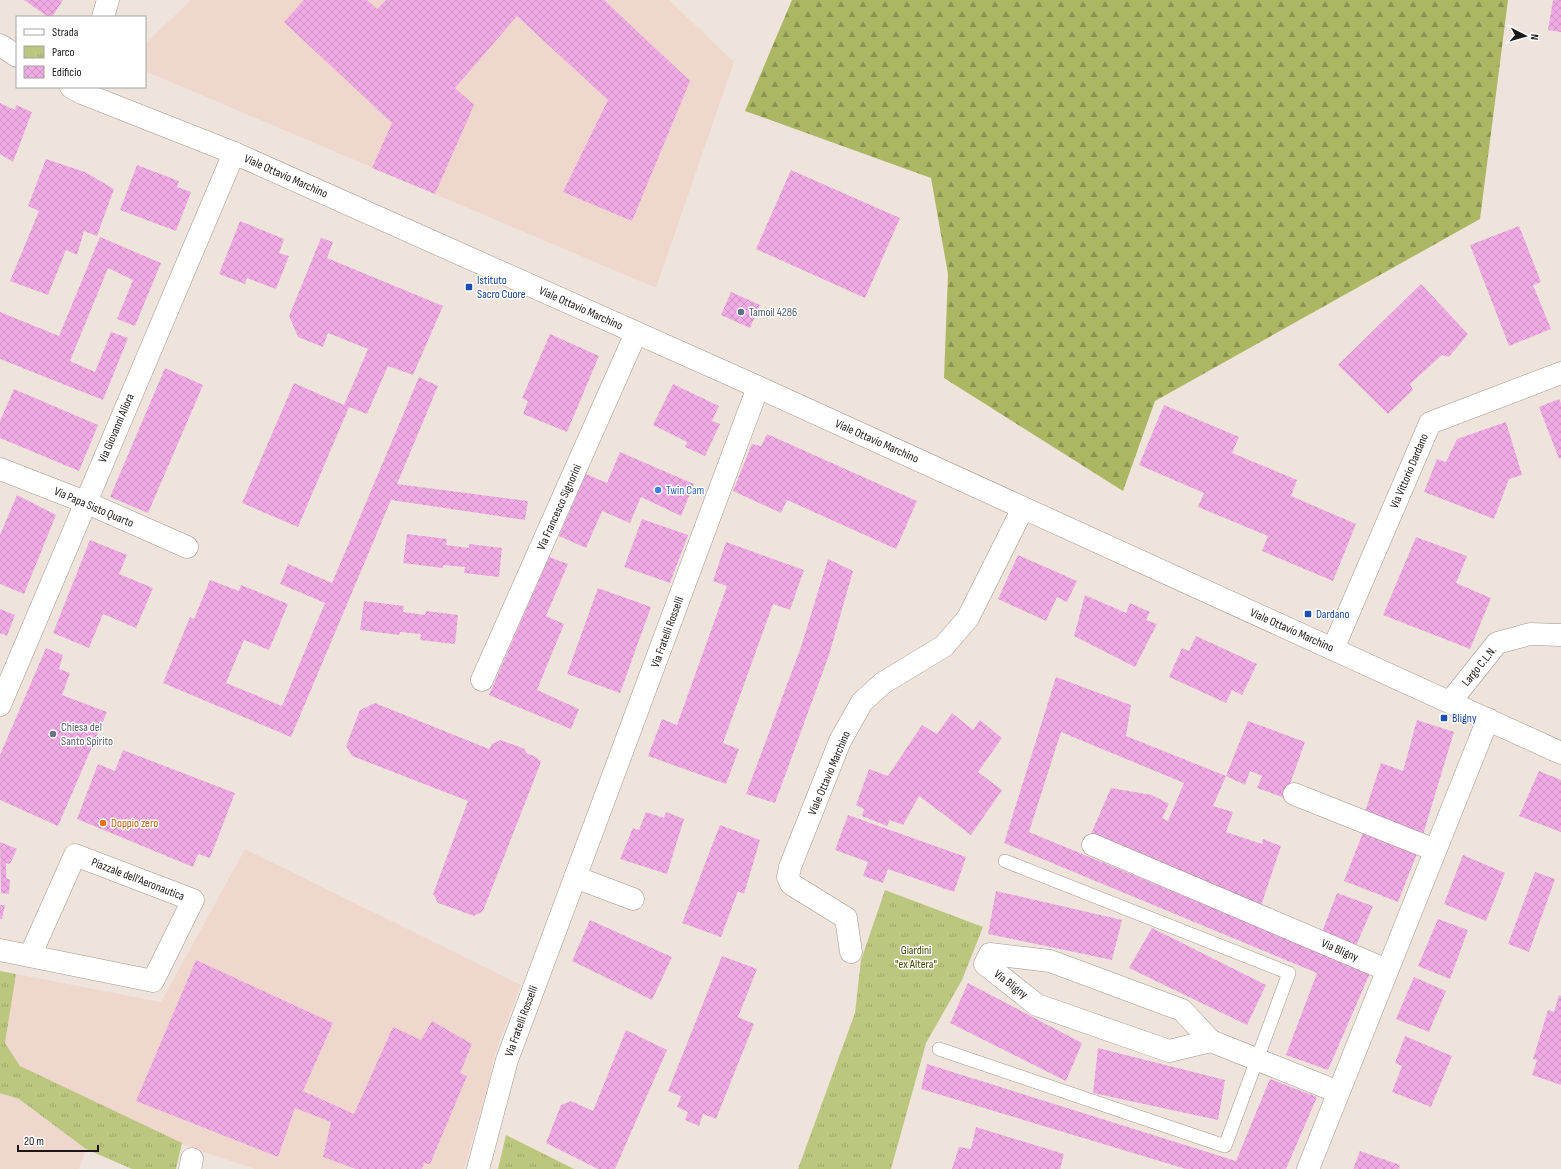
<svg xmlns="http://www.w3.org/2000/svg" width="1561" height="1169" viewBox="0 0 1561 1169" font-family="'Sofia Sans Condensed',sans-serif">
  <defs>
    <pattern id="forest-firs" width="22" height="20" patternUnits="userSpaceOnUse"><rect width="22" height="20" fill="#abb763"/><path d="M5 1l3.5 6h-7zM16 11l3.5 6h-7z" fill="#8a9450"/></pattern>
    <pattern id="park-tufts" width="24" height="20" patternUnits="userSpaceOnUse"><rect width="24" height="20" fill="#bbc67f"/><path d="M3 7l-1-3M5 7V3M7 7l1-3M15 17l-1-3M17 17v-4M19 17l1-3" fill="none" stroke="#a0a96d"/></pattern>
    <pattern id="building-cross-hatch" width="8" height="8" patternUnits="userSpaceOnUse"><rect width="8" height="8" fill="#f0abe5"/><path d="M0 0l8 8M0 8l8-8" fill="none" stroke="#cd92c4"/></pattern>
  </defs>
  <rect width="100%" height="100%" fill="#efe4dc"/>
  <g fill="#efd7ce">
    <polygon points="191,0 669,0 734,62 656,288 145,71 145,44"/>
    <polygon points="245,849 521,985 494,1056 489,1081 464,1169 255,1169 191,1148 20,1066 5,1043 16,974 161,1002"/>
    <polygon points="0,1093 19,1099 86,1149 79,1169 0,1169"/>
  </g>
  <polygon fill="url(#forest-firs)" points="792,0 1508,0 1480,219 1155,401 1123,491 944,378 948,274 931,178 745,111"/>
  <g fill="url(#park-tufts)">
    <polygon points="885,890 983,927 962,980 926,1043 891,1169 798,1169 855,1013 861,960"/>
    <polygon points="0,971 16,974 5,1043 20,1066 182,1143 176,1169 132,1169 86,1149 19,1099 0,1093"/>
    <polygon points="506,1135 574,1169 498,1169"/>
  </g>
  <g fill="url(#building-cross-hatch)">
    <polygon points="24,0 63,0 52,17 48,17"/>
    <polygon points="304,0 367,0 377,9 386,0 604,0 690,81 632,221 563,192 608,100 517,16 455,88 474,105 435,194 372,168 392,123 284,22"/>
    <polygon points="1553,0 1561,0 1561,32 1548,30"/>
    <polygon points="0,103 15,110 16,105 32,112 13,162 0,154"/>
    <polygon points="46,159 85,172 114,189 97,236 84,231 77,255 66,250 48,295 10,281 39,211 28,206"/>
    <polygon points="137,165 179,181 177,187 191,192 176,231 120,210"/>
    <polygon points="791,170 900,218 865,298 756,249"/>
    <polygon points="240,221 284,239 279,253 289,256 276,289 247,278 245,284 219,274"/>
    <polygon points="1519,226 1541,282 1533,285 1551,329 1509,346 1470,245"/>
    <polygon points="100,237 161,263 135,326 117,319 133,280 108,268 70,361 95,372 111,332 128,338 103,400 0,359 0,312 59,336"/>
    <polygon points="321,238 333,242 327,258 443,306 413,375 388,366 367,414 349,407 298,527 242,503 294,383 344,405 368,349 328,333 323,347 298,337 289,316"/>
    <polygon points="1421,284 1468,334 1449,357 1442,355 1410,384 1413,390 1388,414 1338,365"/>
    <polygon points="731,292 760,305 750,328 721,315"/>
    <polygon points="550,334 599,356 567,432 523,414 528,401 522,398"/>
    <polygon points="165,368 203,385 148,513 110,497"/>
    <polygon points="419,377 438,386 397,484 528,501 525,520 391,500 291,737 163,683 190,617 194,619 210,580 239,591 241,585 288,604 269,650 244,640 226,683 282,706 325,603 280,584 288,564 332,583"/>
    <polygon points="673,384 719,406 712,421 720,424 705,456 685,447 687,442 653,425"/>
    <polygon points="14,389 98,425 79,471 0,438 0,421"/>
    <polygon points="1559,399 1561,403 1561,458 1559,459 1539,407"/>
    <polygon points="1164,405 1239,437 1232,453 1297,480 1291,496 1356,524 1333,581 1262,551 1268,536 1198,507 1204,493 1139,465"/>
    <polygon points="1506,422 1522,475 1509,479 1494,519 1424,492 1437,459 1446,462 1457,439"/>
    <polygon points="767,434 917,501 896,549 787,500 781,513 733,491 752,444 761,446"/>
    <polygon points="620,452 694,484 681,516 641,497 630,523 602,511 586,548 559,536 586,474 607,483"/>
    <polygon points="17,495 56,515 24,594 0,584 0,535"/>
    <polygon points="642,519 688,535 670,583 624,567"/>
    <polygon points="407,534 447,539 446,545 469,548 469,544 502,548 499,577 464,573 465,567 443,565 443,568 403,563"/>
    <polygon points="1416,537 1467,556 1456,583 1491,598 1470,649 1383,615"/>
    <polygon points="90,540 127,555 119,574 153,588 136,628 103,614 89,648 53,633"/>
    <polygon points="726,542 804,570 790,610 773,604 723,743 739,749 726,784 648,756 662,719 677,725 727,586 713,581"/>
    <polygon points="1018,555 1077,581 1067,602 1057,597 1046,621 998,599"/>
    <polygon points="549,557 568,564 546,616 564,624 537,690 579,709 571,729 489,695"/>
    <polygon points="828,559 853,571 829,655 775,803 746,794 801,647"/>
    <polygon points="598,588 651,607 620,693 567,674"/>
    <polygon points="1085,595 1126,613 1130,603 1150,612 1146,620 1157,624 1135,667 1074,636"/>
    <polygon points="364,601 404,606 403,612 425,615 426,611 458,615 455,644 420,640 421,634 400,632 399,635 360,630"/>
    <polygon points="0,609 15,615 7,636 0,633"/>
    <polygon points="1196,636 1257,664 1242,695 1232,690 1226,703 1169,677 1182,648 1189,651"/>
    <polygon points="46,648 63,655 59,669 70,673 62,695 107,712 58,826 0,800 0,755"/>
    <polygon points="1056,677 1131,705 1126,736 1226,776 1213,806 1233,812 1226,832 1262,844 1263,839 1281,846 1261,906 1090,836 1111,788 1152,795 1169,804 1162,818 1168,821 1184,783 1061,732 1029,832 1370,973 1328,1070 1286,1055 1317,973 1004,843"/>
    <polygon points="375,703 489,749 492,744 501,740 525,749 526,753 536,757 541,762 483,911 474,916 438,903 433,894 468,801 352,756 346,746 360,710"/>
    <polygon points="952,713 973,730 980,720 1002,738 978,772 1002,790 971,835 919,796 903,825 890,820 887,826 862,816 864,809 856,805 869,769 888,776 922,725 937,734"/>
    <polygon points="1417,720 1454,732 1422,838 1364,815 1381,763 1403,771"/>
    <polygon points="1248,721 1305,742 1285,798 1257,788 1262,776 1250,771 1245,785 1226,776"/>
    <polygon points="123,750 235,793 210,858 198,854 193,867 77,819 98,764 115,771"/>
    <polygon points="1539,771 1561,780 1561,832 1519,816"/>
    <polygon points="646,812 664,818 666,812 684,819 667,874 620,859 633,828 639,830"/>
    <polygon points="848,815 966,857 954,892 888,869 883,883 863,876 868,862 835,850"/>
    <polygon points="720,825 760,840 744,894 738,891 721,937 682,923"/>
    <polygon points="1364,830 1418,851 1398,902 1344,881"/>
    <polygon points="0,842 17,849 10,864 6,863 6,878 10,880 9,894 1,893 1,897"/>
    <polygon points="1463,855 1505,873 1486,921 1444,904"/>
    <polygon points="1535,872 1555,879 1529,952 1508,944"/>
    <polygon points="996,891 1122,920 1112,960 988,934"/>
    <polygon points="1337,893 1373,906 1356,946 1322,932"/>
    <polygon points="0,905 5,905 2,919 0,919"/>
    <polygon points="1438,919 1468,930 1450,979 1418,966"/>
    <polygon points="590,920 672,957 652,1000 572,961"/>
    <polygon points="1152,928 1266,985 1247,1025 1129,968"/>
    <polygon points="722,956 757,969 738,1017 754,1024 716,1119 703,1114 699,1126 685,1120 688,1112 677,1107 681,1096 668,1091"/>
    <polygon points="196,960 333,1023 303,1091 354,1114 393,1027 421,1040 432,1021 472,1044 460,1073 467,1076 430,1164 424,1163 422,1169 356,1169 323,1157 331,1122 295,1108 278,1157 136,1101"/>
    <polygon points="1414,977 1446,991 1429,1032 1396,1019"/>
    <polygon points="968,983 1082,1043 1066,1081 950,1023"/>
    <polygon points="1559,995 1561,996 1561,1085 1532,1075 1537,1060 1533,1059 1548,1010 1554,1012"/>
    <polygon points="626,1030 667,1050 615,1169 598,1169 546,1143 561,1105 571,1101 593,1111"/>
    <polygon points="1405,1036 1452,1056 1431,1107 1392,1092 1402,1066 1395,1063"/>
    <polygon points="1098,1048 1225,1080 1218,1120 1093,1093"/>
    <polygon points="927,1064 1236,1161 1270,1079 1317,1097 1286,1169 1186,1169 921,1089"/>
    <polygon points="976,1127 1064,1154 1060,1169 952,1169 959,1147 971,1149"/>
    <polygon points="1360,1151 1400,1165 1399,1169 1353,1169"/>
  </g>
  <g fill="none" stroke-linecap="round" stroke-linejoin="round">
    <g stroke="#a0968e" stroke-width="14">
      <polyline id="service" points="939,1049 1225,1146 1289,973 1005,861"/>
    </g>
    <g stroke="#a0968e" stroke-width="23">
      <g id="minor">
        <polyline points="103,17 108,0"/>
        <polyline points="0,469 85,502 187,547"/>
        <polyline points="1333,649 1430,423 1561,373"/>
        <polyline points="482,680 636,333"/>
        <polyline points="1450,702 1497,643 1530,634 1561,635"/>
        <polyline points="0,705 234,153"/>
        <polyline points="1294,794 1435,850"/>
        <polyline points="1093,845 1387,970"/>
        <polyline points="575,877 633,899"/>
        <polyline points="0,950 153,981 193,900 75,855 30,956"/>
        <polyline points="851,952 846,918 791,884 788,877 790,867 840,741 862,702 883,683 944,646 968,618 1023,508"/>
        <polyline points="1211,1041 1169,1051 1037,1005 985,964 990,954 1050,961 1182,1010 1211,1041 1338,1092"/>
        <polyline points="190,1169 192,1159"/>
        <polyline points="478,1169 507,1060 758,387"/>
        <polyline points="1308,1169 1488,719"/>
      </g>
    </g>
    <g stroke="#a0968e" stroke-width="23">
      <g id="tertiary">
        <polyline points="0,45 17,56"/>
        <polyline points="71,87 82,93 234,153 758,387 1561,753"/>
      </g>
    </g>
    <use href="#service" stroke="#fff" stroke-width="13"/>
    <use href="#minor" stroke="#fff" stroke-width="22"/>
    <use href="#tertiary" stroke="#fff" stroke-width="22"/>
  </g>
  <g fill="#1a4fb4" stroke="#fff" stroke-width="1.5">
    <rect x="465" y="283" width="8" height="8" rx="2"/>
    <rect x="1304" y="610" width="8" height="8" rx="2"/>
    <rect x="1440" y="714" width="8" height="8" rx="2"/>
  </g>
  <circle fill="#5c6f8a" stroke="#fff" stroke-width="1.5" cx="741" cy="312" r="4"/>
  <circle fill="#3f7fe0" stroke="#fff" stroke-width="1.5" cx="658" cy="490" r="4"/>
  <circle fill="#6b7280" stroke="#fff" stroke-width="1.5" cx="53" cy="734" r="4"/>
  <circle fill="#e8710a" stroke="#fff" stroke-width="1.5" cx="103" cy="823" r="4"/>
  <g text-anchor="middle" stroke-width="3" stroke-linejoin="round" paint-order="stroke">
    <g font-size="12" fill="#1c1815" stroke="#fff">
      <text transform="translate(286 176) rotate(24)" y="4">Viale Ottavio Marchino</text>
      <text transform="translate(581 308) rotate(24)" y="4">Viale Ottavio Marchino</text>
      <text transform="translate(116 428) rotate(-67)" y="4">Via Giovanni Aliora</text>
      <text transform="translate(877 441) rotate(24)" y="4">Viale Ottavio Marchino</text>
      <text transform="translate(1409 471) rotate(-67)" y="4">Via Vittorio Dardano</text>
      <text transform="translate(94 507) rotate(23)" y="4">Via Papa Sisto Quarto</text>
      <text transform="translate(559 507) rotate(-66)" y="4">Via Francesco Signorini</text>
      <text transform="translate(1292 630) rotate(24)" y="4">Viale Ottavio Marchino</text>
      <text transform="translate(667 632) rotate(-70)" y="4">Via Fratelli Rosselli</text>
      <text transform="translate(1479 666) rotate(-51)" y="4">Largo C.L.N.</text>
      <text transform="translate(829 773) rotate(-67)" y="4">Viale Ottavio Marchino</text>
      <text transform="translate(138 879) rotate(21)" y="4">Piazzale dell'Aeronautica</text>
      <text transform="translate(1340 950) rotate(23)" y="4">Via Bligny</text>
      <text transform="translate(1011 984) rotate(38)" y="4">Via Bligny</text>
      <text transform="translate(521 1021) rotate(-70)" y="4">Via Fratelli Rosselli</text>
    </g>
    <g font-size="12" fill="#164399" stroke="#fff" text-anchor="start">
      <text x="477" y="284">Istituto<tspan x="477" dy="14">Sacro Cuore</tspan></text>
      <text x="1316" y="618">Dardano</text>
      <text x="1452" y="722">Bligny</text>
    </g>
    <g font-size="12" fill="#4e5e75" stroke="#fff" text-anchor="start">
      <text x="749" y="316">Tamoil 4286</text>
    </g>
    <g font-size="12" fill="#366cbe" stroke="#fff" text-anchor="start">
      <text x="666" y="494">Twin Cam</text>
    </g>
    <g font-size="12" fill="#5b616d" stroke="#fff" text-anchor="start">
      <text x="61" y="731">Chiesa del<tspan x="61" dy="14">Santo Spirito</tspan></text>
    </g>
    <g font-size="12" fill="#c56008" stroke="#fff" text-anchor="start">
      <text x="111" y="827">Doppio zero</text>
    </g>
    <g font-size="12" fill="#3f4502" stroke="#fff">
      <text x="916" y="954">Giardini<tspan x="916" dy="14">"ex Altera"</tspan></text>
    </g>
  </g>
  <rect x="16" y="16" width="130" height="72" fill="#ffffff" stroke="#a4a3a1"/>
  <rect x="24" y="29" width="20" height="6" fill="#ffffff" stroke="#a4a3a1"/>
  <text x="52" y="36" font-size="12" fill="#1c1815">Strada</text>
  <rect x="24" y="46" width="20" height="12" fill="url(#park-tufts)" stroke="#a4a3a1"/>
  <text x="52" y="56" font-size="12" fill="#1c1815">Parco</text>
  <rect x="24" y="66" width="20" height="12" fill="url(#building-cross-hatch)" stroke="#a4a3a1"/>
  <text x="52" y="76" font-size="12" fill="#1c1815">Edificio</text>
  <g transform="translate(1525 36) rotate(96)" stroke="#ffffff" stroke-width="3" paint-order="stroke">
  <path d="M0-3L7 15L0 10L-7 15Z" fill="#1c1815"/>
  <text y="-6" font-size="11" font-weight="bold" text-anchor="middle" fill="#1c1815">N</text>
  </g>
  <path d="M18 1145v6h80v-6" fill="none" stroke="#1c1815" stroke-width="2"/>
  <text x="24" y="1145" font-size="12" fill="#1c1815" stroke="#ffffff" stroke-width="3" paint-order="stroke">20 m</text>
</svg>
